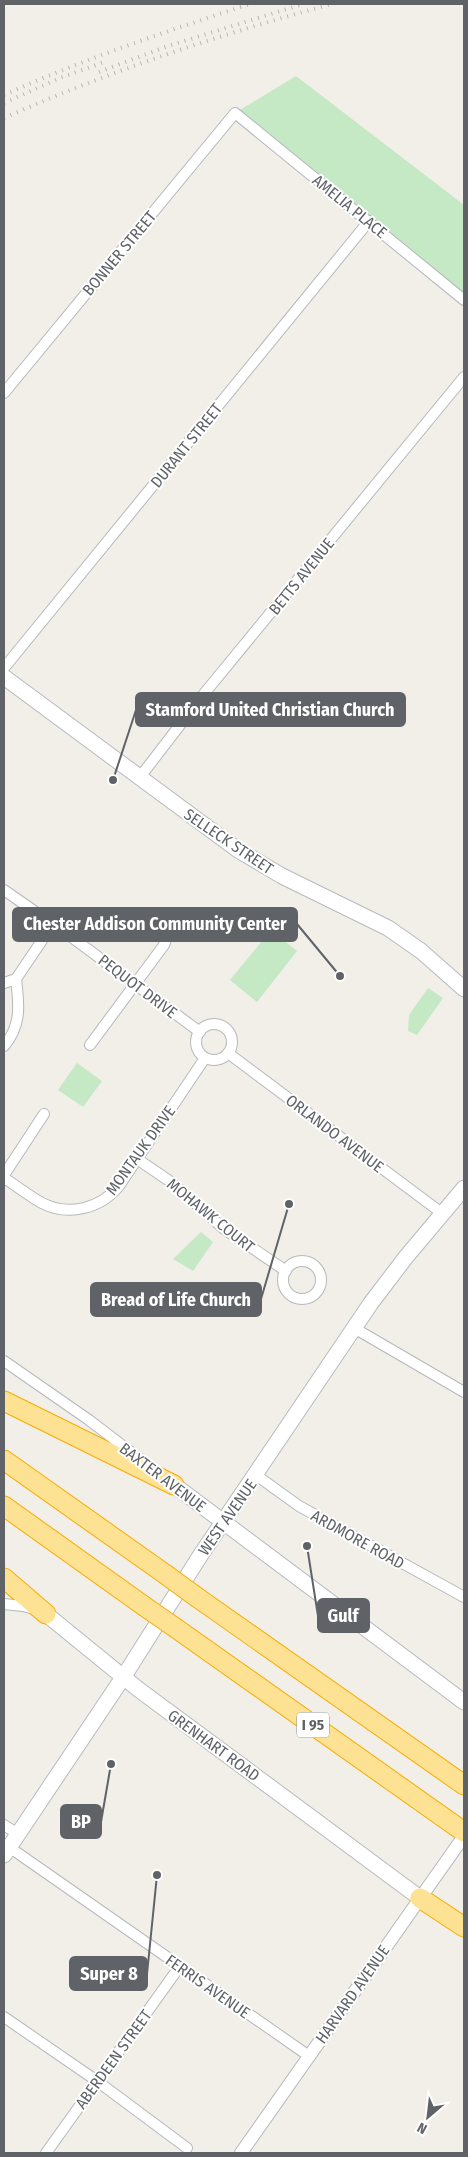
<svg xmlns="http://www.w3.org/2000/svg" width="468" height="2157" viewBox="0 0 468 2157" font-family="'Fira Sans Condensed',sans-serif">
  <rect width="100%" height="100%" fill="#f1efe8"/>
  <g fill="#c5e8c5">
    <polygon points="296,76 464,205 464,300 235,113"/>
    <polygon points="271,930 297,951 257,1002 230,980"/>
    <polygon points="428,988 443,998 417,1035 408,1031 409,1015"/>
    <polygon points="77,1063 102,1081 83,1107 58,1090"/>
    <polygon points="201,1232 213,1242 193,1271 173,1259"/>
  </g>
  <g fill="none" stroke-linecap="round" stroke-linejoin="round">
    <g stroke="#b5b8bc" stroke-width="12">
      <g id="minor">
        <polyline points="4,393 235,113 464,300"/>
        <polyline points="4,668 369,221"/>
        <polyline points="140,777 203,695 464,377"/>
        <polyline points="4,890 37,913 51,927 70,936 200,1032"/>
        <polyline points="16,979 51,927"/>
        <polyline points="4,983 16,979"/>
        <circle cx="214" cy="1042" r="18"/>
        <polyline points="90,1045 164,945 174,919"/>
        <path d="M4,1046c18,-21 15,-42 12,-67"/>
        <polyline points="228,1053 443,1214"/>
        <polyline points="137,1159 171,1182 223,1228 286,1271"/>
        <polyline points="4,1175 44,1114"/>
        <path d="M4,1178c13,8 25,18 38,25 27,14 59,5 77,-17l86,-128"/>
        <circle cx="302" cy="1280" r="19"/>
        <polyline points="354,1328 464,1392"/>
        <polyline points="4,1361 89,1420 144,1462"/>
        <polyline points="256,1475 299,1506 464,1597"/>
        <polyline points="4,1604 23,1606 34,1609"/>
        <polyline points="4,1825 18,1834"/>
        <polyline points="9,1847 309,2056"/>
        <polyline points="4,2017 97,2081 187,2148"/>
        <polyline points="46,2153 180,1966"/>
      </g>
    </g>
    <g stroke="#b5b8bc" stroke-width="14">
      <polyline id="tertiary" points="241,2153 464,1836"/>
    </g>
    <g stroke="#b6babf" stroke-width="17">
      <g id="secondary">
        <polyline points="4,677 238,850 282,876 388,928 421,951 464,989"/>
        <polyline points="174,1485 464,1702"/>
        <polyline points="46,1614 138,1689 420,1898"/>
        <polyline points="4,1855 124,1676 200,1556 371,1303 406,1257 464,1188"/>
      </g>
    </g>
    <g stroke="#f9ab00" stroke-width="21">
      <g id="motorway">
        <polyline points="4,1401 174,1485"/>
        <polyline points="4,1460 165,1574"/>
        <polyline points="4,1506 144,1606"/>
        <polyline points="4,1578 46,1614"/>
        <polyline points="198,1598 464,1785"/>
        <polyline points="177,1629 464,1832"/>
        <polyline points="420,1898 464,1927"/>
      </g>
    </g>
    <use href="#minor" stroke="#fff" stroke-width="10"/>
    <use href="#tertiary" stroke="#fff" stroke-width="12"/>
    <use href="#secondary" stroke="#fff" stroke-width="15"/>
    <use href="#motorway" stroke="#fde293" stroke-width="19"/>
    <g stroke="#b6b7b8" stroke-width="4" stroke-dasharray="1 6" stroke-linecap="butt">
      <polyline points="99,72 168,46 303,4"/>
      <path d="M4,95c80,-36 163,-64 246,-91"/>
      <polyline points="4,103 60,78 107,61"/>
      <path d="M4,118c106,-47 217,-84 328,-114"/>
    </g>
    <g stroke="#f9ab00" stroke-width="21" stroke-linecap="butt">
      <g id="motorway-bridge">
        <polyline points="165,1574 198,1598"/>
        <polyline points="144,1606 177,1629"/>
      </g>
    </g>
    <use href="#motorway-bridge" stroke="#fde293" stroke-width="19"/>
  </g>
  <g text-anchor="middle" stroke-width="4" stroke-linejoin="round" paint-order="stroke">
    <rect fill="#fff" stroke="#8f9295" stroke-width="1" x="297" y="1712.5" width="32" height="25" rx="4"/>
    <g font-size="15" font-weight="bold" fill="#5f6368">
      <text x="313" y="1730">I 95</text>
    </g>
    <g font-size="16" fill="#5f6368" stroke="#fff">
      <text transform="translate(350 206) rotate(39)" y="6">AMELIA PLACE</text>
      <text transform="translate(119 253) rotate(-50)" y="6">BONNER STREET</text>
      <text transform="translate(186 445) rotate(-51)" y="6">DURANT STREET</text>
      <text transform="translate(301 576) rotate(-51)" y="6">BETTS AVENUE</text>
      <text transform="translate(229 841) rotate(34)" y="6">SELLECK STREET</text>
      <text transform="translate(138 986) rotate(37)" y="6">PEQUOT DRIVE</text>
      <text transform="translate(335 1133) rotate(37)" y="6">ORLANDO AVENUE</text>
      <text transform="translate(140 1150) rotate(-54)" y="6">MONTAUK DRIVE</text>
      <text transform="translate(211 1215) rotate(39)" y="6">MOHAWK COURT</text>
      <text transform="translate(163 1477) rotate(37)" y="6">BAXTER AVENUE</text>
      <text transform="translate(227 1517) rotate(-55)" y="6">WEST AVENUE</text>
      <text transform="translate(358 1539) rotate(29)" y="6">ARDMORE ROAD</text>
      <text transform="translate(214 1745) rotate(36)" y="6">GRENHART ROAD</text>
      <text transform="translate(208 1986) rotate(35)" y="6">FERRIS AVENUE</text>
      <text transform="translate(352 1994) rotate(-55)" y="6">HARVARD AVENUE</text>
      <text transform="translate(113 2059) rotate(-54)" y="6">ABERDEEN STREET</text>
    </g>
  </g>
  <path fill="none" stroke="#5f6368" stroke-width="2" d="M113 780L136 710M340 976L297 924M289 1204L261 1299M307 1546L318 1616M111 1764L101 1822M157 1875L147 1974"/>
  <g fill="#5f6368" stroke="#fff" stroke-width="2">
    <circle cx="113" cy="780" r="5"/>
    <circle cx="340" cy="976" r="5"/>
    <circle cx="289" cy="1204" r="5"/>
    <circle cx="307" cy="1546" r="5"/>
    <circle cx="111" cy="1764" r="5"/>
    <circle cx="157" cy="1875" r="5"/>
  </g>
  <g fill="#5f6368" stroke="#5f6368" stroke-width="2">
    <rect x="136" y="693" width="269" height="33" rx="5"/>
    <rect x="13" y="908" width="284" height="33" rx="5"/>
    <rect x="91" y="1283" width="170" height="33" rx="5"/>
    <rect x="318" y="1599" width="51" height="33" rx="5"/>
    <rect x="61" y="1805" width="40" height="33" rx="5"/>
    <rect x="70" y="1957" width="77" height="33" rx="5"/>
  </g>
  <g font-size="18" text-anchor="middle" font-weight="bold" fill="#fff">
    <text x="270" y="716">Stamford United Christian Church</text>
    <text x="155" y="930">Chester Addison Community Center</text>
    <text x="176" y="1306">Bread of Life Church</text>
    <text x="343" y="1622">Gulf</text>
    <text x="81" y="1828">BP</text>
    <text x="109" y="1980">Super 8</text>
  </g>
  <rect width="468" height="2157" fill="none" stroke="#5f6368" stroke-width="10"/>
  <g transform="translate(428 2117) rotate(208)" stroke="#ffffff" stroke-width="4" paint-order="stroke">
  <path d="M0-4L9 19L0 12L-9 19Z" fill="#5f6368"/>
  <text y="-8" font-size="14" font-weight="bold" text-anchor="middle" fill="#5f6368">N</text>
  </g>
</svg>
